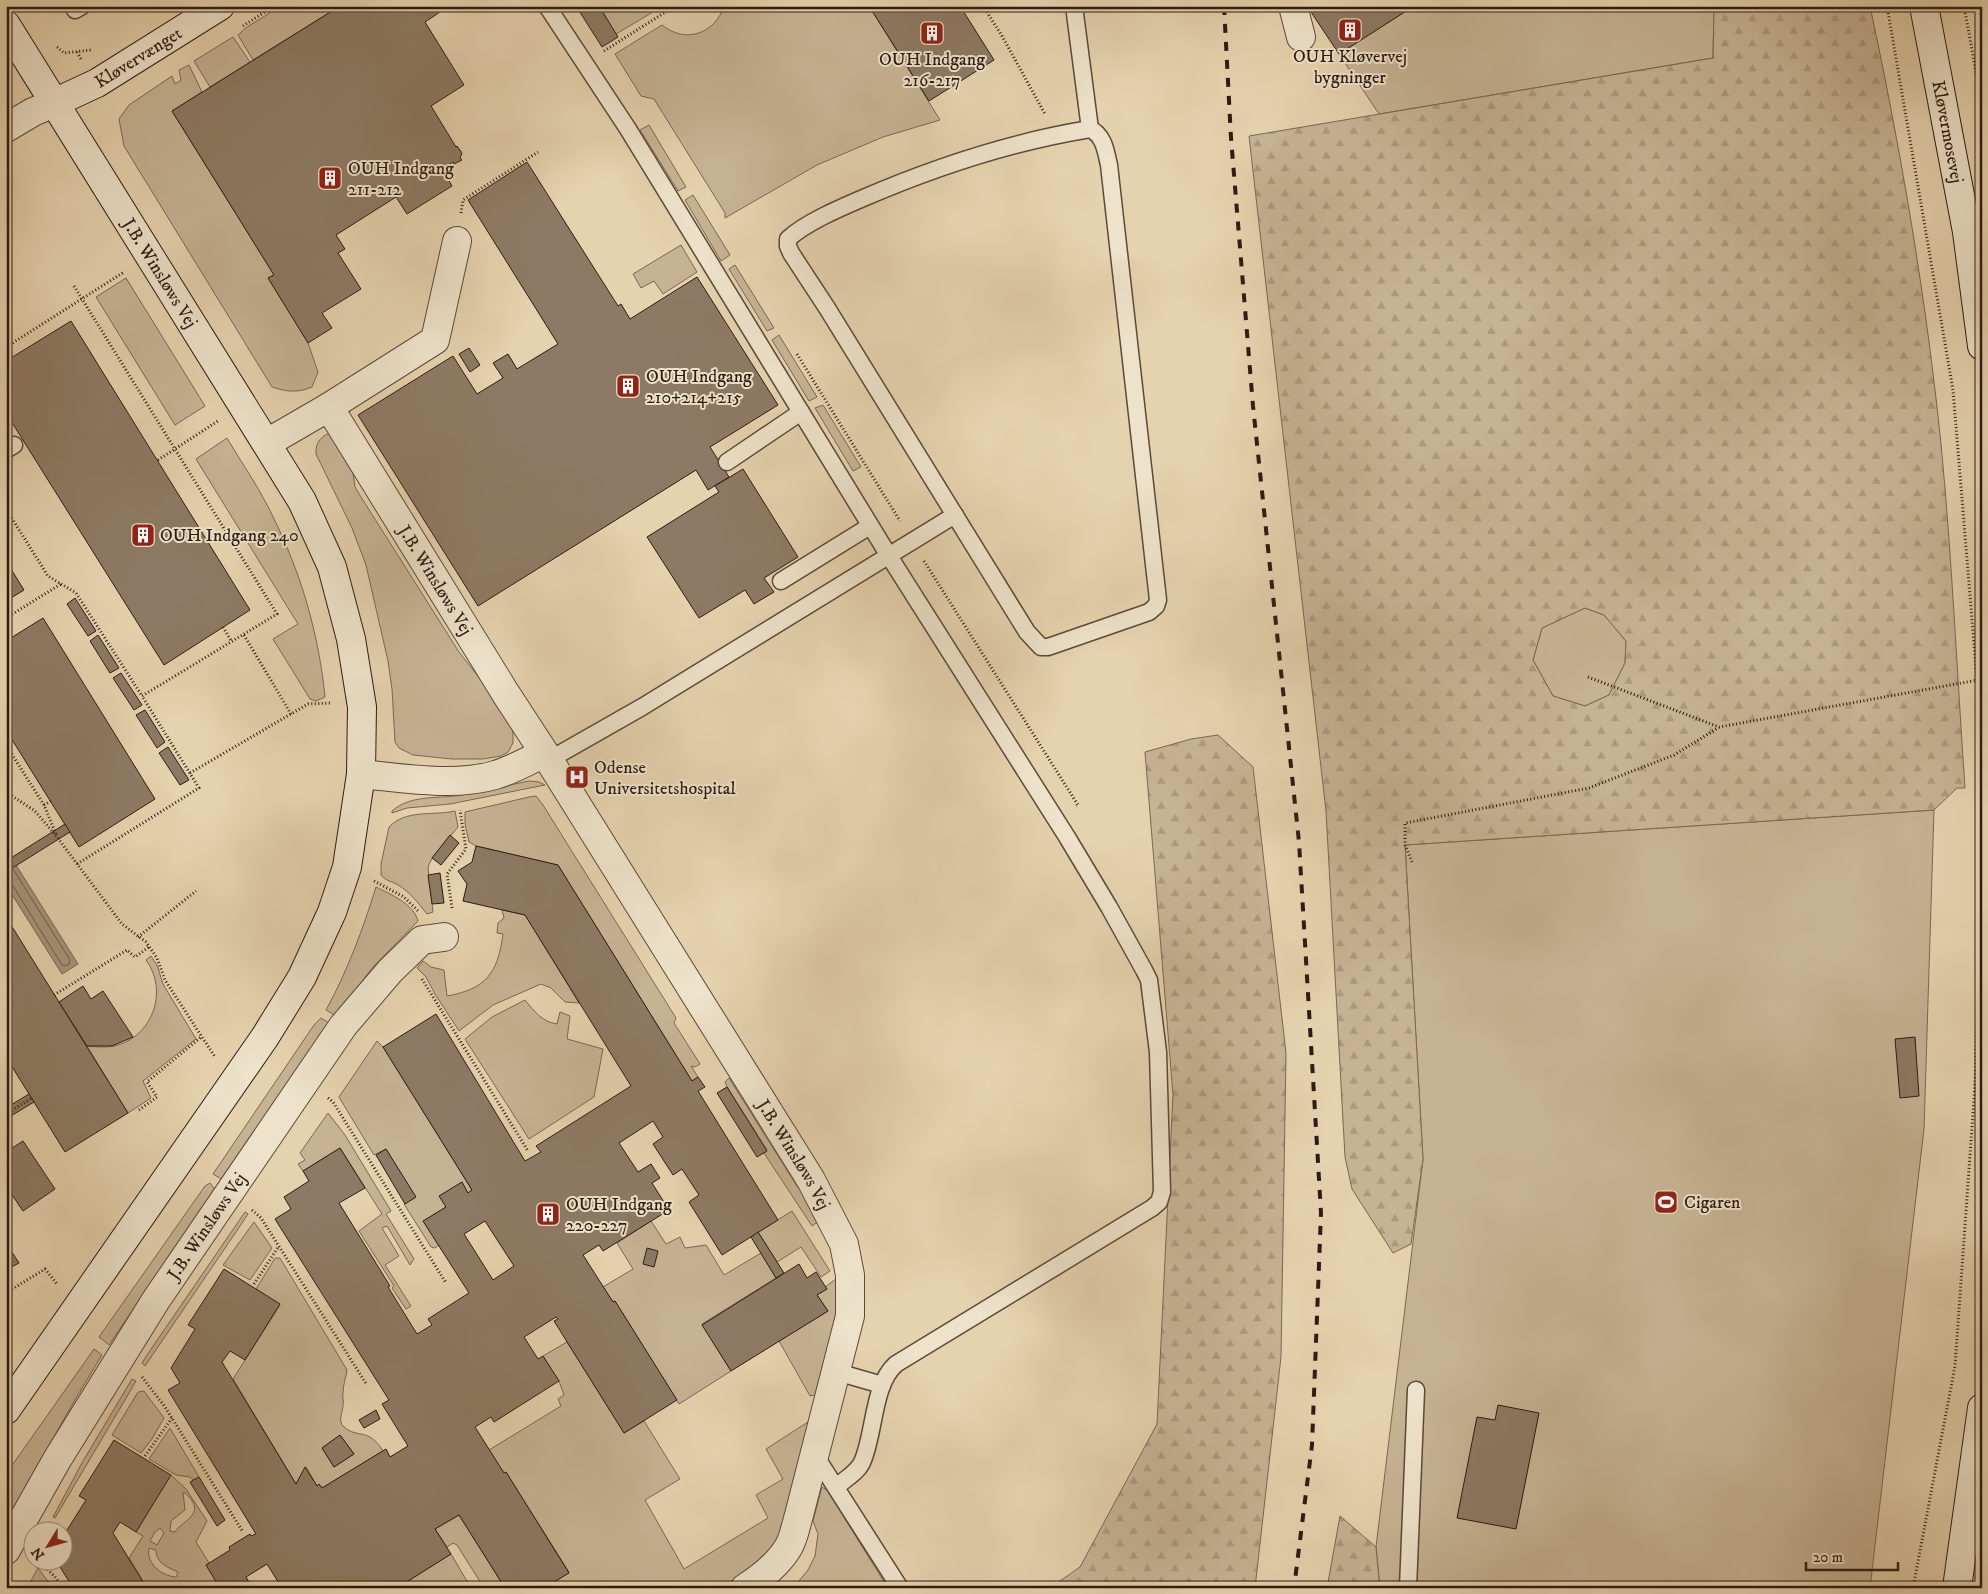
<svg xmlns="http://www.w3.org/2000/svg" width="1988" height="1594" viewBox="0 0 1988 1594" font-family="'IM FELL DW Pica',serif">
  <defs>
    <pattern id="forest-firs" width="22" height="20" patternUnits="userSpaceOnUse" patternTransform="scale(1.25)"><rect width="22" height="20" fill="#c6b394"/><path d="M5 1l3.5 6h-7zM16 11l3.5 6h-7z" fill="#aa997f"/></pattern>
  </defs>
  <rect width="100%" height="100%" fill="#e5d2ae"/>
  <filter id="stains"><feTurbulence type="fractalNoise" baseFrequency=".004" numOctaves="4"/><feColorMatrix values="0 0 0 0 .2 0 0 0 0 .09 0 0 0 0 .02 0 0 0 .5 -.17"/></filter>
  <radialGradient id="worn" r=".72"><stop offset=".6" stop-color="#630" stop-opacity="0"/><stop offset="1" stop-color="#630" stop-opacity=".3"/></radialGradient>
  <g fill="#c6b394" stroke="#7a6754" fill-rule="evenodd">
    <polygon points="281,6 340,6 253,60 238,35 247,27"/>
    <polygon points="599,6 652,6 653,12 616,34"/>
    <path d="M724,6h145l71,114 -57,17 -66,28 -92,53v-5l-71,-114 -13,-3 -26,-42 47,-29c23,19 53,9 62,-19z"/>
    <polygon points="1414,6 1714,6 1713,58 1379,114 1339,54"/>
    <polygon points="233,37 250,62 210,87 194,61"/>
    <path d="M189,65l13,27 -30,19 102,164 -6,3 40,65 10,29 -6,15c-15,6 -24,5 -40,0l-148,-241 -5,-27 10,-14 43,-29 3,8 6,-4 -2,-10z"/>
    <polygon points="649,125 686,187 678,191 640,130"/>
    <polygon points="693,195 730,255 721,261 685,200"/>
    <polygon points="681,245 697,272 663,294 654,281 641,288 633,274"/>
    <polygon points="735,265 774,328 767,331 729,269"/>
    <polygon points="126,278 205,406 175,425 96,297"/>
    <polygon points="779,335 817,397 809,401 772,340"/>
    <polygon points="823,405 861,467 853,471 815,408"/>
    <path d="M333,432l20,40 2,15 6,10 98,155 22,28 31,46 1,8v9l-5,9 -7,4 -18,3h-31l-39,-4 -14,-7 -4,-6 -3,-53 -4,-28 -22,-96 -14,-37 -36,-74c-1,-12 6,-19 17,-22z"/>
    <path d="M227,438c16,27 35,54 48,83 27,55 44,115 50,176l-9,4 -6,-2 -37,-60 25,-15 -102,-165z"/>
    <polygon points="1585,608 1604,615 1626,641 1625,663 1609,695 1585,706 1553,696 1533,660 1542,628"/>
    <path d="M529,781l10,1 6,3 -95,19 -43,4 -15,5v-2c19,-17 48,-12 71,-16 22,-3 44,-10 66,-14z"/>
    <polygon points="536,796 543,805 676,1018 674,1023 700,1064 695,1067 691,1066 698,1077 692,1081 558,865 476,846 469,842 465,824 465,812 529,797"/>
    <polygon points="1934,810 1924,1129 1870,1588 1378,1588 1379,1579 1376,1547 1423,1159 1405,845"/>
    <path d="M455,811l3,16 -26,31 -4,9 5,45 -6,2c-9,-11 -17,-22 -29,-29 -6,-4 -11,-3 -17,-10v-11l8,-37c17,-18 45,-11 66,-16z"/>
    <path d="M376,887c14,7 38,17 42,34l-45,46 -37,49 -10,-6c21,-38 37,-81 50,-123z"/>
    <path d="M502,910l23,5 54,88 -14,-1 -14,-14 -10,-4 -48,21 -34,26 -24,-37 -9,-17 -9,-9 6,-7 8,6 13,3 3,26c39,-7 51,-23 56,-62l-6,-1 1,-10 6,-5z"/>
    <path d="M151,956l6,9 6,19 33,55 -53,42 8,17 -23,15 -41,-67c10,1 21,2 31,-1 36,-11 50,-55 28,-85z"/>
    <path d="M525,1000c9,11 17,22 32,24l3,-12 10,4 -3,23 36,10 -9,48 -65,42 -64,-100 27,-22z"/>
    <polygon points="321,1018 329,1023 223,1180 213,1174 314,1025"/>
    <polygon points="377,1041 383,1047 472,1190 468,1193 461,1182 446,1207 424,1221 439,1245 435,1248 431,1247 404,1204 415,1197 386,1149 374,1155 339,1097"/>
    <polygon points="729,1078 797,1186 808,1198 819,1221 812,1226 764,1153 767,1150 727,1087 725,1082"/>
    <polygon points="328,1113 345,1135 391,1211 386,1214 414,1259 410,1265 387,1226 382,1228 399,1256 385,1265 411,1306 406,1309 392,1288 394,1286 359,1231 382,1214 340,1148 303,1171 298,1164 305,1160 300,1153"/>
    <polygon points="210,1183 216,1191 183,1235 109,1345 99,1337 205,1186"/>
    <polygon points="792,1211 830,1271 821,1277 801,1247 777,1262 758,1232"/>
    <polygon points="245,1212 248,1214 238,1229 145,1366 142,1363 147,1355"/>
    <polygon points="651,1221 666,1244 680,1237 685,1248 706,1245 724,1275 761,1253 776,1278 702,1324 731,1371 679,1404 615,1301 613,1302 603,1287 633,1269 617,1243"/>
    <polygon points="254,1222 272,1248 250,1280 223,1265"/>
    <path d="M275,1258h5l67,112c-1,7 -4,15 -4,23 -1,4 1,8 0,12 0,7 -6,16 1,22 14,12 24,0 39,24l-61,37 -3,-4 -2,2 -11,-19 -10,17 -63,-105 47,-74 -24,-16zM340,1435l14,19 -20,13 -12,-19z"/>
    <polygon points="840,1276 837,1316 816,1395 810,1396 779,1341 828,1311 817,1295 826,1289 825,1287"/>
    <polygon points="567,1342 624,1433 644,1421 680,1479 645,1500 684,1569 768,1518 756,1495 783,1479 766,1449 811,1420 780,1542 746,1575 723,1588 544,1588 569,1572 506,1472 504,1473 489,1450 561,1406 558,1399 564,1395 559,1381 543,1356"/>
    <polygon points="94,1349 102,1355 76,1398 6,1521 6,1474"/>
    <polygon points="132,1379 136,1381 125,1400 55,1518 53,1517 83,1461"/>
    <polygon points="144,1391 164,1418 152,1439 141,1453 112,1435 138,1392"/>
    <polygon points="170,1428 199,1477 193,1480 190,1477 176,1475 149,1459"/>
    <path d="M171,1475l15,14 21,32 -11,21 13,21 -3,2 14,23h-26l-4,-6 -9,6h-34l-18,-30 14,-22 -7,-4zM183,1492c4,2 7,5 9,9 10,14 -11,21 -17,31l-5,-1 1,-10 14,-11zM160,1528l4,5 -7,12 -7,-4 5,-9zM149,1548l7,2c0,13 11,17 22,22l-2,5c-14,-1 -30,-13 -27,-29z"/>
    <polygon points="822,1487 827,1490 888,1588 793,1588 808,1570 815,1556 818,1534 813,1521"/>
    <polygon points="459,1515 505,1588 484,1588 457,1545 453,1543 447,1547 435,1529"/>
    <polygon points="451,1554 471,1588 397,1588"/>
    <polygon points="38,1568 53,1588 27,1588"/>
  </g>
  <g fill="url(#forest-firs)" stroke="#7a6754" fill-rule="evenodd">
    <path d="M1714,6h156c31,145 56,291 71,438 11,114 16,229 24,344h-8l-23,22 -529,35 18,314 -12,85 -18,9 -41,-64 -7,-32 -19,-346 -77,-675 464,-78zM1585,608l19,7 22,26 -1,22 -16,32 -24,11 -32,-10 -20,-36 9,-32z"/>
    <polygon points="1218,735 1253,767 1286,1053 1281,1357 1255,1588 1050,1588 1080,1567 1157,1424 1173,1095 1145,752 1191,739"/>
    <polygon points="1340,1516 1376,1547 1379,1579 1378,1588 1327,1588"/>
  </g>
  <polygon fill="#a69479" stroke="#766450" points="6,849 78,964 62,974 6,885"/>
  <g fill="none" stroke-linecap="round" stroke-linejoin="round">
    <polyline stroke="#6a5846" stroke-width="1" points="6,883 13,886 62,965 65,966 69,964 70,960 13,869"/>
  </g>
  <g fill="#8d7a64" stroke="#2d1b13" fill-rule="evenodd">
    <polygon points="340,6 449,6 425,22 464,85 431,106 456,147 457,146 462,153 460,158 462,160 454,164 453,162 442,169 452,186 407,214 396,197 336,235 345,249 338,253 361,289 322,313 332,328 308,343 268,278 274,275 172,111"/>
    <polygon points="576,6 599,6 618,37 602,47"/>
    <polygon points="869,6 960,6 994,60 929,101"/>
    <polygon points="1307,6 1414,6 1339,54"/>
    <polygon points="527,162 618,306 621,304 630,319 697,277 778,405 710,447 729,477 708,490 696,470 478,606 358,415 453,356 477,394 503,378 493,363 508,354 517,369 558,344 468,200"/>
    <polygon points="71,321 250,610 164,665 6,413 6,361"/>
    <polygon points="469,348 480,365 470,372 459,354"/>
    <polygon points="743,469 798,557 764,578 774,592 754,604 745,590 699,618 647,537 719,492 715,486"/>
    <polygon points="6,561 24,590 6,601"/>
    <polygon points="75,598 96,631 88,636 67,604"/>
    <polygon points="43,618 155,799 79,847 6,730 6,641"/>
    <polygon points="98,635 119,668 110,673 90,641"/>
    <polygon points="121,673 142,705 134,710 113,678"/>
    <polygon points="145,710 165,742 157,748 136,715"/>
    <polygon points="168,747 189,780 180,785 159,753"/>
    <polygon points="65,824 70,832 6,872 6,861"/>
    <polygon points="450,835 459,843 441,865 432,858"/>
    <path d="M476,846l82,19 134,216 6,-4 7,10 -7,4 80,129 -56,35 -33,-53 10,-7 -17,-26 -9,6 -20,-31 10,-7 -10,-16 -34,22 19,29 13,-8 9,14 -8,5 17,27 -66,41 -4,-6 -16,10 30,47 2,-1 62,99 -53,33 -70,-112 4,-2 -2,-2 -32,20 14,22 5,-3 16,25 -65,41 -3,-5 -16,10 29,46 2,-1 63,101 -25,15h-39l-46,-73 -24,14 16,25 -54,34h-115l-15,-24 -21,13 6,11h-32l-14,-23 24,-15 -1,-3 21,-13 1,2 5,-2 -88,-144 12,-7 -9,-15 24,-39 -7,-4 36,-56 56,35 -35,56 -15,-9 -8,11 74,122 9,-17 12,19 2,-2 3,4 64,-39 4,8 18,-11 -26,-42 7,-4 -114,-181 16,-10 -7,-12 25,-16 -6,-10 37,-23 25,40 -26,15 51,83 -2,1 29,47 15,-9 -4,-6 41,-26 -46,-72 23,-14 -7,-11 23,-14 6,11 4,-3 -89,-143 53,-33 89,147 16,-9 -5,-6 95,-60 -106,-171 -62,-14 4,-17 -9,-13 14,-9zM485,1221l29,45 -21,14 -29,-46z"/>
    <polygon points="440,873 444,903 432,904 428,875"/>
    <polygon points="6,917 128,1113 65,1152 6,1057"/>
    <polygon points="83,986 91,999 103,991 133,1037 112,1046 87,1046 59,1002"/>
    <polygon points="1915,1037 1919,1096 1900,1098 1895,1039"/>
    <polygon points="727,1087 767,1151 757,1157 717,1093"/>
    <polygon points="29,1094 34,1102 6,1119 6,1108"/>
    <polygon points="23,1141 55,1189 23,1211 6,1186 6,1152"/>
    <polygon points="386,1149 416,1197 405,1204 376,1155"/>
    <polygon points="758,1232 784,1273 776,1278 751,1237"/>
    <polygon points="6,1243 19,1263 6,1270"/>
    <polygon points="647,1248 658,1251 654,1267 643,1264"/>
    <polygon points="799,1264 807,1278 816,1272 827,1289 817,1295 828,1311 731,1371 702,1325"/>
    <polygon points="1498,1405 1539,1413 1516,1529 1457,1518 1477,1417 1495,1420"/>
    <polygon points="376,1410 380,1419 364,1428 359,1420"/>
    <polygon points="340,1435 354,1454 334,1467 322,1448"/>
    <polygon points="114,1440 171,1475 136,1532 120,1522 113,1533 147,1588 73,1588 57,1562 62,1562 62,1559 70,1554 62,1541 62,1538 86,1500 79,1496"/>
    <polygon points="199,1477 225,1520 217,1526 190,1482"/>
    <polygon points="190,1582 194,1588 181,1588"/>
  </g>
  <g fill="none" stroke-linecap="round" stroke-linejoin="round">
    <g stroke="#5b493a" stroke-width="19">
      <g id="lane">
        <path d="M547,6l81,123 261,427 178,281 42,70 35,63 5,10 9,72 4,140 -3,10 -7,6 -256,156c-23,20 -21,67 -33,96 -4,12 -18,19 -27,27"/>
        <polyline points="1074,6 1090,129"/>
        <polyline points="75,10 82,6"/>
        <path d="M1090,129c14,6 16,23 19,36l49,435 -2,6 -7,6 -101,35h-7l-14,-15 -200,-324 -36,-55 -3,-7v-7c17,-16 52,-31 73,-40 74,-32 149,-57 229,-70z"/>
        <polyline points="6,450 14,445"/>
        <polyline points="727,462 801,412"/>
        <polyline points="781,581 870,526"/>
        <polyline points="549,760 642,707 955,515"/>
        <polyline points="837,1372 882,1385"/>
        <polyline points="815,1455 900,1588"/>
        <polyline points="1408,1588 1416,1390"/>
      </g>
    </g>
    <g stroke="#5b493a" stroke-width="30">
      <g id="street">
        <polyline points="1293,6 1301,37"/>
        <polyline points="6,128 33,112 54,103"/>
        <polyline points="329,407 435,340 457,241"/>
        <path id="s1" d="M267,443l62,-36 177,287 43,66 262,420 33,64 6,31v41l-51,199c-3,10 -5,22 -10,31 -10,18 -27,31 -44,42"/>
        <path d="M361,774c41,4 94,13 134,1 17,-5 33,-14 49,-22"/>
        <path id="s2" d="M6,1550l52,-92 98,-158 187,-274 47,-55 32,-31 22,-3"/>
      </g>
    </g>
    <g stroke="#2d1b13" stroke-width="30">
      <g id="secondary">
        <path id="s3" d="M1924,6l43,226 15,114"/>
        <path id="s4" d="M6,25l296,476 30,66 19,72 11,68 -1,67 -14,93 -15,45 -30,65 -37,60 -259,373"/>
        <path id="s5" d="M54,103l43,-20 123,-77"/>
        <polyline points="1957,1588 1982,1408"/>
      </g>
    </g>
    <g stroke="#2d1b13" stroke-width="3" stroke-dasharray="1 2.5" stroke-linecap="butt">
      <polyline points="983,6 1002,36 1045,114"/>
      <polyline points="1887,6 1953,390 1982,741"/>
      <polyline points="1964,6 1982,105"/>
      <polyline points="243,26 274,6"/>
      <polyline points="57,47 64,53 91,50"/>
      <polyline points="604,51 675,6"/>
      <polyline points="77,52 81,59"/>
      <polyline points="461,213 463,200 538,152"/>
      <polyline points="74,286 277,614 142,696 199,788 77,864"/>
      <polyline points="6,337 11,344 124,272"/>
      <polyline points="797,354 900,521"/>
      <polyline points="158,460 218,421"/>
      <polyline points="6,509 48,576 76,593 142,696"/>
      <polyline points="924,561 1078,805 1076,806"/>
      <polyline points="6,618 61,584"/>
      <polyline points="223,627 232,642"/>
      <polyline points="244,635 291,714"/>
      <polyline points="1588,677 1719,727 1978,680"/>
      <polyline points="6,745 44,805 56,834"/>
      <polyline points="190,773 308,704 331,703"/>
      <polyline points="6,792 35,811 57,837 122,924 146,942 157,958 165,980 215,1057"/>
      <polyline points="44,805 51,801"/>
      <polyline points="1412,862 1405,845 1405,823 1589,788 1674,755 1718,728"/>
      <polyline points="374,881 404,897 418,911"/>
      <polyline points="452,908 447,874 466,849 460,810"/>
      <polyline points="138,937 196,891"/>
      <polyline points="422,979 528,1151"/>
      <polyline points="54,995 127,950 135,957 149,947"/>
      <polyline points="328,1098 333,1102 446,1283"/>
      <polyline points="139,1110 157,1097 147,1082 201,1037"/>
      <polyline points="6,1114 32,1098"/>
      <polyline points="6,1189 8,1188"/>
      <polyline points="252,1210 261,1218 367,1385"/>
      <polyline points="254,1284 279,1246"/>
      <polyline points="6,1293 45,1269 57,1284"/>
      <polyline points="142,1377 165,1407 243,1532"/>
      <polyline points="145,1456 172,1418"/>
      <polyline points="40,1562 56,1578 62,1588"/>
      <polyline points="1913,1588 1955,1366 1975,1085 1982,859"/>
    </g>
    <use href="#lane" stroke="#eee2ca" stroke-width="16"/>
    <use href="#street" stroke="#eee2ca" stroke-width="28"/>
    <use href="#secondary" stroke="#eee2ca" stroke-width="28"/>
    <polyline stroke="#2d1b13" stroke-width="4" stroke-dasharray="9 9" stroke-linecap="butt" points="1224,6 1231,138 1253,406 1299,842 1321,1213 1312,1445 1294,1588"/>
  </g>
  <defs>
    <g id="building-square" transform="scale(1.25)"><rect x="-9" y="-9" width="18" height="18" rx="4" fill="#8f2418" stroke="#eee2ca"/><path d="M-4-6H4V6H1V3H-1V6H-4ZM-2.5-4.3h1.7v1.8h-1.7ZM.8-4.3h1.7v1.8H.8ZM-2.5-1h1.7V.8h-1.7ZM.8-1h1.7V.8H.8Z" fill="#fff"/></g>
    <g id="hospital-square" transform="scale(1.25)"><rect x="-9" y="-9" width="18" height="18" rx="4" fill="#8f2418" stroke="#eee2ca"/><path d="M-5-5h3v3.5h4V-5h3V5h-3V1.5h-4V5h-3Z" fill="#fff"/></g>
    <g id="stadium-square" transform="scale(1.25)"><rect x="-9" y="-9" width="18" height="18" rx="4" fill="#8f2418" stroke="#eee2ca"/><path d="M0-5a6.5 5 0 1 0 0 10a6.5 5 0 1 0 0-10ZM-3.5-1.8h7v3.6h-7Z" fill="#fff"/></g>
  </defs>
  <g fill-rule="evenodd">
    <use href="#building-square" x="1350" y="30"/>
    <use href="#building-square" x="932" y="33"/>
    <use href="#building-square" x="330" y="178"/>
    <use href="#building-square" x="628" y="386"/>
    <use href="#building-square" x="143" y="535"/>
    <use href="#hospital-square" x="577" y="777"/>
    <use href="#stadium-square" x="1666" y="1202"/>
    <use href="#building-square" x="548" y="1214"/>
  </g>
  <g text-anchor="middle" stroke-width="4" stroke-linejoin="round" paint-order="stroke">
    <g font-size="18" fill="#2d1b13" stroke="#eee2ca" text-anchor="start">
      <text x="1350" y="62" text-anchor="middle">OUH Kløvervej<tspan x="1350" dy="21">bygninger</tspan></text>
      <text x="932" y="65" text-anchor="middle">OUH Indgang<tspan x="932" dy="21">216-217</tspan></text>
      <text x="348" y="174">OUH Indgang<tspan x="348" dy="21">211-212</tspan></text>
      <text x="646" y="382">OUH Indgang<tspan x="646" dy="21">210+214+215</tspan></text>
      <text x="160" y="541">OUH Indgang 240</text>
      <text x="594" y="773">Odense<tspan x="594" dy="21">Universitetshospital</tspan></text>
      <text x="1684" y="1208">Cigaren</text>
      <text x="566" y="1210">OUH Indgang<tspan x="566" dy="21">220-227</tspan></text>
    </g>
    <g font-size="18" fill="#2d1b13" stroke="#eee2ca">
      <text dy="6" stroke="none"><textPath href="#s5" startOffset="96">Kløvervænget</textPath></text>
      <text dy="6" stroke="none"><textPath href="#s3" startOffset="128">Kløvermosevej</textPath></text>
      <text dy="6" stroke="none"><textPath href="#s4" startOffset="292">J.B. Winsløws Vej</textPath></text>
      <text dy="6" stroke="none"><textPath href="#s1" startOffset="275">J.B. Winsløws Vej</textPath></text>
      <text dy="6" stroke="none"><textPath href="#s1" startOffset="952">J.B. Winsløws Vej</textPath></text>
      <text dy="6" stroke="none"><textPath href="#s2" startOffset="381">J.B. Winsløws Vej</textPath></text>
    </g>
  </g>
  <rect width="1988" height="1594" fill="none" stroke="#e5d2ae" stroke-width="25"/>
  <rect x="8" y="8" width="1973" height="1579" fill="none" stroke="#2d1b13" stroke-width="2.5"/>
  <rect x="12" y="12" width="1963" height="1569" fill="none" stroke="#2d1b13"/>
  <g transform="translate(48 1546) rotate(233)"><circle r="24" fill="#eee2ca" stroke="#a19281"/>
  <path d="M0-4L9 19L0 12L-9 19Z" fill="#8f2418"/>
  <text y="-8" font-size="14" font-weight="bold" text-anchor="middle" fill="#2d1b13">N</text>
  </g>
  <path d="M1806 1562v8h92v-8" fill="none" stroke="#2d1b13" stroke-width="2.5"/>
  <text x="1813" y="1562" font-size="15" fill="#2d1b13" stroke="#eee2ca" stroke-width="4" paint-order="stroke">20 m</text>
  <rect width="100%" height="100%" filter="url(#stains)"/>
  <rect width="100%" height="100%" fill="url(#worn)"/>
</svg>
